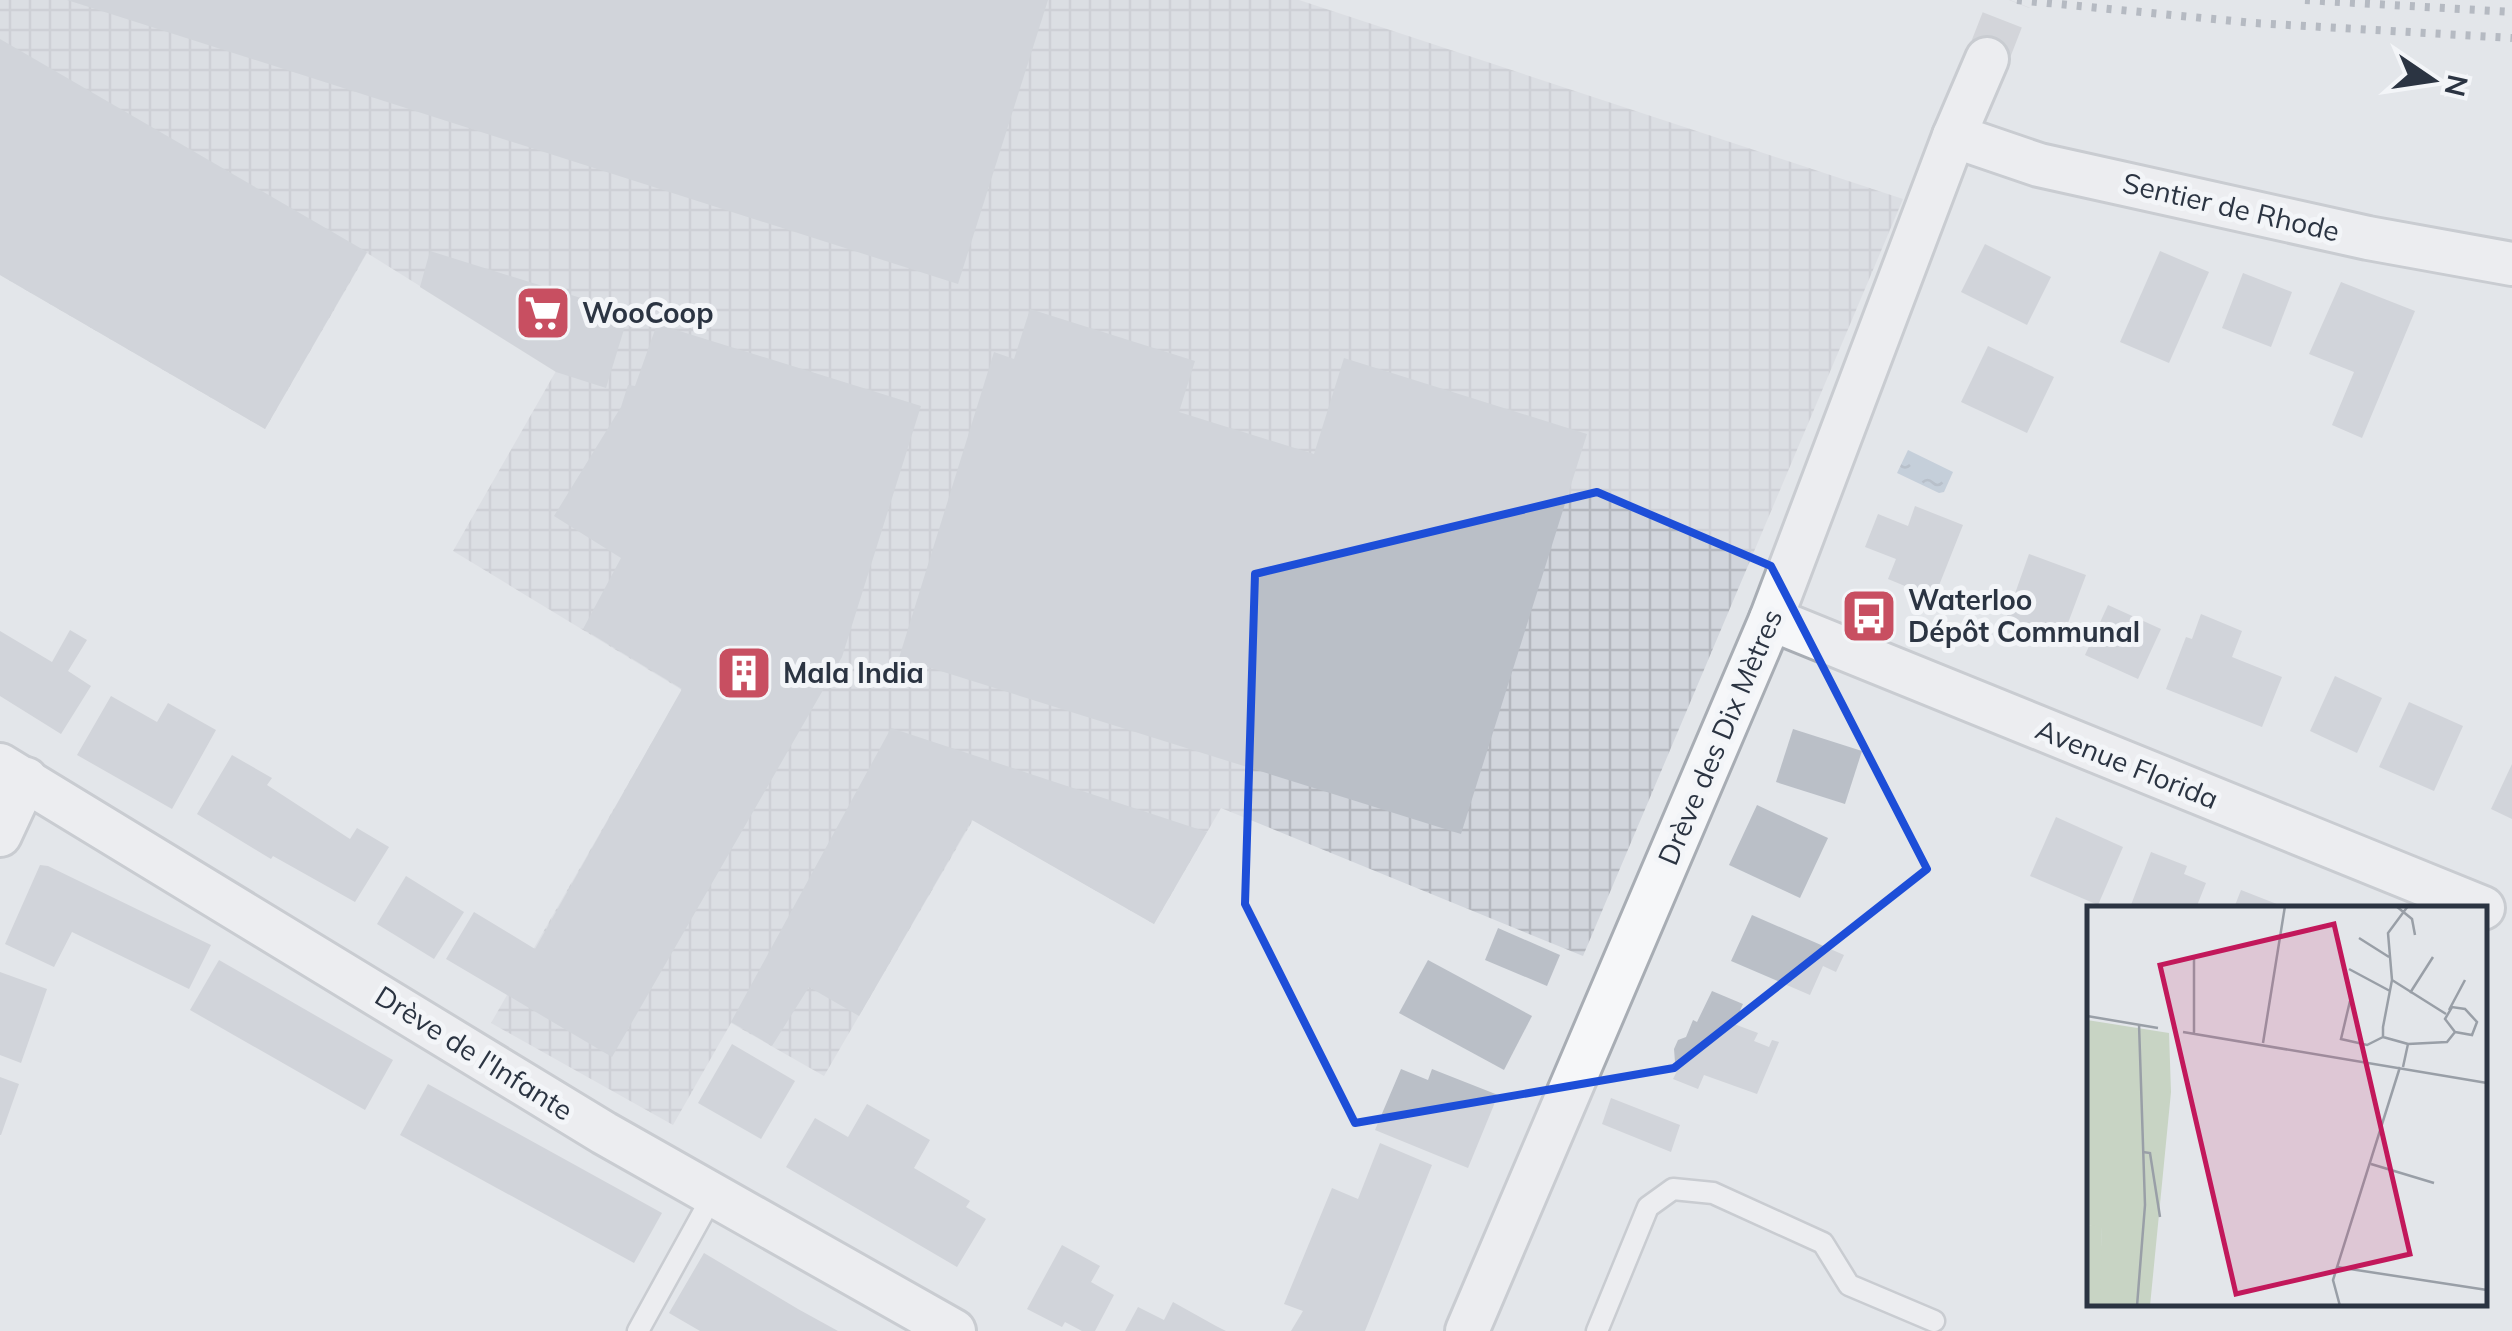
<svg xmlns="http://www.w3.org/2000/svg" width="2512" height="1331" viewBox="0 0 2512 1331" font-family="Mulish,sans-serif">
  <defs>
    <pattern id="industrial-grid" width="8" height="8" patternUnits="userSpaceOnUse" patternTransform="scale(2.5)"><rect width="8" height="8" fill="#d1d5dc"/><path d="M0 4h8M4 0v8" fill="none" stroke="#b4b7be"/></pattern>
    <pattern id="water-ripples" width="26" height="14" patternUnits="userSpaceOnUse" patternTransform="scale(2.5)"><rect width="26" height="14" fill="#a0b3c8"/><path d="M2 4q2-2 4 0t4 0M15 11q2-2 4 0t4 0" fill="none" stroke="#8392a4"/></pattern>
  </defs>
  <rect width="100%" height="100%" fill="#e3e6ea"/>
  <polygon fill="url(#industrial-grid)" points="0,0 1299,0 1903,199 1583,956 1221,808 1154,924 973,820 824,1076 731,1023 673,1125 491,1023 682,690 453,551 556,371 367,253 265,429 0,275"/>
  <polygon fill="url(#water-ripples)" points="1908,450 1953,472 1944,492 1939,493 1897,473"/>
  <g fill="#babfc7">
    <polygon points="67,0 1048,0 958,284"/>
    <polygon points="0,39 367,252 265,429 0,275"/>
    <polygon points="1985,244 2051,277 2027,325 1961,292"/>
    <polygon points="430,251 629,313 606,388 556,372 420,287"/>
    <polygon points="2160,251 2209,272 2169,363 2120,342"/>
    <polygon points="2243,273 2292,292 2271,347 2222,328"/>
    <polygon points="2341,282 2415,311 2362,438 2332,425 2354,372 2309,354"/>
    <polygon points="1030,309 1195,361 1179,412 1314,454 1344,358 1587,434 1461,834 899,658 994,352 1014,359"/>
    <polygon points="657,324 921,406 842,657 612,1057 446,959 474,912 535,949 682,689 583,629 621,558 554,516 621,407 628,385 635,386"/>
    <polygon points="1988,346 2054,377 2027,433 1961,402"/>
    <polygon points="1915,506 1963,525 1934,598 1888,579 1896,559 1865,547 1878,514 1908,526"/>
    <polygon points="2029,554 2086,575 2062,639 2006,619"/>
    <polygon points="2108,605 2161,629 2138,679 2085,655"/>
    <polygon points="2201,614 2242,631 2232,657 2282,677 2262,727 2166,689 2186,637 2192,639"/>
    <polygon points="70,630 87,640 68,671 91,686 61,734 0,696 0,631 52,662"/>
    <polygon points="2335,676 2382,698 2357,753 2310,731"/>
    <polygon points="111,696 157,722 168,703 216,730 172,809 77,755"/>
    <polygon points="2409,702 2463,726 2434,791 2379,767"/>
    <polygon points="891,728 1207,832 1154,924 972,820 859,1016 809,987 772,1046 731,1022"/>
    <polygon points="1793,729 1862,751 1845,804 1776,782"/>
    <polygon points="232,755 272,778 267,785 350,839 357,828 389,847 355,902 273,856 271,859 197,814"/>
    <polygon points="2512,764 2512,819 2491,809"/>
    <polygon points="1757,805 1828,838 1800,898 1729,865"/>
    <polygon points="2056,817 2123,847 2098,905 2030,876"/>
    <polygon points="2151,852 2187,866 2184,874 2206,883 2196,908 2140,908 2131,905"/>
    <polygon points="40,865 48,866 211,945 189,989 72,932 54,967 5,944"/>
    <polygon points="406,876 464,912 434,959 377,924"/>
    <polygon points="2241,890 2287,908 2234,908"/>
    <polygon points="1752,915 1844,955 1836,972 1823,966 1810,995 1731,961"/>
    <polygon points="1498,928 1560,955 1547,986 1485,960"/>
    <polygon points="219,960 393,1060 365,1110 190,1010"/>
    <polygon points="1428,960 1532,1016 1504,1070 1399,1013"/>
    <polygon points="0,972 47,989 21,1063 0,1055"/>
    <polygon points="1712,991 1743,1004 1734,1024 1758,1033 1754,1041 1769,1047 1772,1040 1779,1042 1757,1094 1704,1075 1698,1089 1673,1079 1680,1065 1675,1062 1674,1049 1678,1040 1686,1037 1693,1020 1697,1022"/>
    <polygon points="732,1044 795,1081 761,1139 698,1103"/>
    <polygon points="1401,1069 1428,1080 1432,1069 1498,1095 1468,1168 1375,1130"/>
    <polygon points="0,1077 19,1084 1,1135 0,1135"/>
    <polygon points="428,1084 662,1213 634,1263 400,1135"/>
    <polygon points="1611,1098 1680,1125 1671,1152 1602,1124"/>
    <polygon points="867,1104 930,1140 914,1168 970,1201 966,1207 986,1219 957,1267 786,1167 815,1118 848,1137"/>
    <polygon points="1380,1143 1432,1165 1365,1331 1291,1331 1303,1311 1284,1304 1332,1188 1358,1199"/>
    <polygon points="1062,1245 1100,1266 1091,1282 1114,1295 1095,1331 1082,1331 1065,1322 1062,1327 1027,1309"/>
    <polygon points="704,1253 798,1309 838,1331 700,1331 669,1313"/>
    <polygon points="1173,1302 1216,1326 1226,1331 1125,1331 1138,1307 1164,1320"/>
  </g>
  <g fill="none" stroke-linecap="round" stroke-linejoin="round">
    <polyline stroke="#bec2c8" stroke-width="42" stroke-dasharray="42 21" stroke-linecap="butt" points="1987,59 2010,0"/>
    <g stroke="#a8adb4" stroke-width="25">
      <g id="service">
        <polyline points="638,1331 713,1195"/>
        <polyline points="1597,1331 1648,1207 1673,1189 1713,1193 1823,1243 1849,1285 1934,1321"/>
      </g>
    </g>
    <g stroke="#a8adb4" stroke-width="48">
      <g id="minor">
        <polyline points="1954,136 2039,165 2368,238 2512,264"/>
        <polyline points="1771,619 2483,908"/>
        <polyline points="0,765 604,1133 954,1331"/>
        <polyline points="0,835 26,779"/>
        <polyline points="1467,1331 1771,619 1954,136 1987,59"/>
      </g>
    </g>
    <use href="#service" stroke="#f6f7f9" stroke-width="20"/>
    <use href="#minor" stroke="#f6f7f9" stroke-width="42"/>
    <g stroke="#7d8593" stroke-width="8" stroke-dasharray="5 10" stroke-linecap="butt">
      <polyline points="2017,0 2254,23 2512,38"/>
      <polyline points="2305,0 2512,12"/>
    </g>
  </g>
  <path d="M0 0H2512V1331H0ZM1597,492l174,74 156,303 -253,199 -319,55 -110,-219 10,-330z" fill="#e3e6ea" fill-opacity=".55" fill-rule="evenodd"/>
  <path fill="none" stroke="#1d4ed8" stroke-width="8" stroke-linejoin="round" d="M1597,492l174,74 156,303 -253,199 -319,55 -110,-219 10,-330z"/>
  <defs>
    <g id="supermarket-square" transform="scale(2.875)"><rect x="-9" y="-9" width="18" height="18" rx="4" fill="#c84f61" stroke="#f3f5f8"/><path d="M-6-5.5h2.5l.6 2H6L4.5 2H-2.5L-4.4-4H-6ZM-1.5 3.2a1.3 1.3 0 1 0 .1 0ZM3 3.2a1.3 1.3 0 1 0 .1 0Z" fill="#fff"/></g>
    <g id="bus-square" transform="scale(2.875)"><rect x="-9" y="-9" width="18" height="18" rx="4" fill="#c84f61" stroke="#f3f5f8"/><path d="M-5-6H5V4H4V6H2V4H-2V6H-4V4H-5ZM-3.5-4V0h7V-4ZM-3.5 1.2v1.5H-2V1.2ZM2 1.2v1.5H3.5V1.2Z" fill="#fff"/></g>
    <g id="building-square" transform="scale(2.875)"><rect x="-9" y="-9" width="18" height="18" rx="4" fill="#c84f61" stroke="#f3f5f8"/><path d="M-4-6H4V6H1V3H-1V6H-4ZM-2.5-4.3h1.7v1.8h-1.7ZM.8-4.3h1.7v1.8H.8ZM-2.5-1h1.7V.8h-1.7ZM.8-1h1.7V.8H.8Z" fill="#fff"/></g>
  </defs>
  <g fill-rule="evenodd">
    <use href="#supermarket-square" x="543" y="313"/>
    <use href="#bus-square" x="1869" y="616"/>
    <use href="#building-square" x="744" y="673"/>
  </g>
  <g text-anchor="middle" stroke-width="10" stroke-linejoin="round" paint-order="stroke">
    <g font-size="28" fill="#2b3442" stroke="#f3f5f8">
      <text transform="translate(2231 207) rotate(13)" y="10">Sentier de Rhode</text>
      <text transform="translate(1720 737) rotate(-67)" y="10">Drève des Dix Mètres</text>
      <text transform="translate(2127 764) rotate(22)" y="10">Avenue Florida</text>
      <text transform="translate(474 1053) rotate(32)" y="10">Drève de l'Infante</text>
    </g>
    <g font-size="28" font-weight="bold" fill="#2b3442" stroke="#f3f5f8" text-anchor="start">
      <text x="582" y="323">WooCoop</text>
      <text x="1908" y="610">Waterloo<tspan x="1908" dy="32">Dépôt Communal</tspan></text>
      <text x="783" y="683">Mala India</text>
    </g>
  </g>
  <g transform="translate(2087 906)">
    <rect width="400" height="400" fill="#e3e6ea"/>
    <path d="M0,114l82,13 2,59 -21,214h-52l4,-78 -15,-3z" fill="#c8d4c4"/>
    <path d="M0,319l15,2 -2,79h-13z" fill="#c8d4c4"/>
    <path fill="none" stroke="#999fa7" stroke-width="2.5" d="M309,0l16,13 3,16M272,32l30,19M107,51v77M262,63l41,22M305,74l54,34M323,87l23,-36M263,95l-9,38 26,6 16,-8M362,104l16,-30M0,110l71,12M96,126l304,51M176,137l22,-137M321,138l39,-2 8,-10 -10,-13 7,-12 13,2 12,13 -5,13 -17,-3M316,161l5,-23 -25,-7v-10l9,-47 -4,-47 20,-27M56,246l7,1 10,64M284,258l63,19M250,361l150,23M50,400l8,-101 -6,-181M253,400l-7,-26 67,-213"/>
    <path fill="#c2185b" fill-opacity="0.15" stroke="#c2185b" stroke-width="5" d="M247,18l76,330 -174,40 -76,-329z"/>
    <rect width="400" height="400" fill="none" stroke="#2b3442" stroke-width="5"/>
  </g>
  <g transform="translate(2432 80) rotate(103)" stroke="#f3f5f8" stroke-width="8" paint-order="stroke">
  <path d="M0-8L18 38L0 25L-18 38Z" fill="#2b3442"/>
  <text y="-15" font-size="28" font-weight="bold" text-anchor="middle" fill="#2b3442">N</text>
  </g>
</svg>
